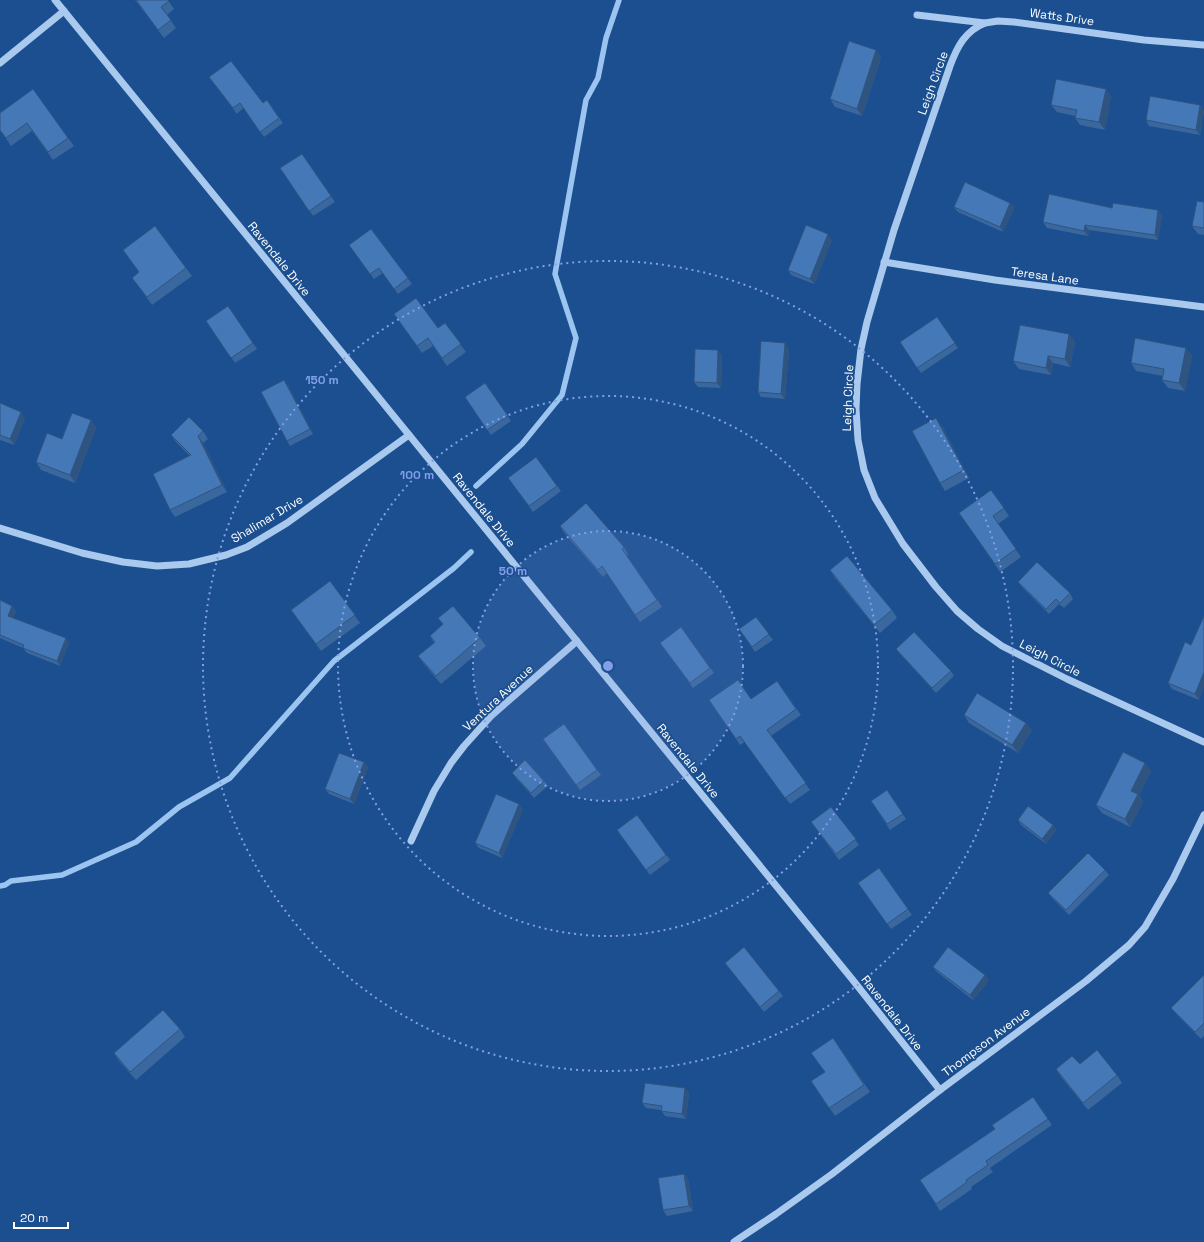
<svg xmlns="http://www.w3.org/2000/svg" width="1204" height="1242" viewBox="0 0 1204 1242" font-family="'Space Grotesk',sans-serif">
  <rect width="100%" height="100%" fill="#1b4f8f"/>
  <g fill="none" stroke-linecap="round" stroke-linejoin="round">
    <g stroke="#9cc4f0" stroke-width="5.5">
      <polyline points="476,486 522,444 562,395 576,338 555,274 586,100 598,78 606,38 619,0"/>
      <polyline points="0,886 5,885 11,881 62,875 136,842 179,807 230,778 334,661 454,568 471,552"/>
    </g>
    <g stroke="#a9c9ee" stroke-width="7">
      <polyline points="55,0 852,979 940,1090"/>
      <polyline points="917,15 985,23 998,21 1014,22 1144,40 1204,45"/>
      <path d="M985,23c-20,8 -28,24 -35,43l-56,164 -27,92 -6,27 -4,35 -1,25 2,31 6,30 11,28 28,46 33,43 21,24 21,18 24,17 65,33 137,63"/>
      <polyline points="0,63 64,11"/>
      <polyline points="884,262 995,280 1204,307"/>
      <polyline points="0,528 82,553 123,562 157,566 189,564 226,555 247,547 287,523 409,435"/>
      <polyline points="411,841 434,791 451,763 464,746 492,715 577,641"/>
      <polyline points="734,1242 776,1214 832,1174 940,1090 1086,981 1129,945 1145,927 1173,879 1204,815"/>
    </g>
  </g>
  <g fill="#3a679d">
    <polygon points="135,0 168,0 174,9 167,15 176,28 164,38"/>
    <polygon points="876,50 881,58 862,116 835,107 830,99"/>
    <polygon points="209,77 263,103 267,100 283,123 264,137 243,108 237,114"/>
    <polygon points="33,89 74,146 53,160 32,131 11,146 0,130"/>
    <polygon points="1111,96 1105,130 1080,125 1075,118 1075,116 1057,112 1051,105"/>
    <polygon points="1200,105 1204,111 1200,135 1149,126 1146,120"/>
    <polygon points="302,154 335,202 313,216 280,168"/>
    <polygon points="1204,202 1204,235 1198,234 1192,226"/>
    <polygon points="1010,203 1014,208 1003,232 958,212 954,207"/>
    <polygon points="1112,208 1158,210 1162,215 1158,240 1089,230 1088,236 1047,228 1043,222"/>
    <polygon points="371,229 412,284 398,294 383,273 374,279 349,245"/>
    <polygon points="832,240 814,284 791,275 788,270"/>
    <polygon points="186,268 192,276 152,305 138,286"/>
    <polygon points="228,306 257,349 235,363 206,321"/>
    <polygon points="394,314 438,328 445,323 466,352 447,366 433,346 422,353"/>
    <polygon points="937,317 958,348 921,373 900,342"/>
    <polygon points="1069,334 1075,342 1070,367 1053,363 1051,375 1019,369 1013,361"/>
    <polygon points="789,349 785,399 761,397 758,392"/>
    <polygon points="722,355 721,388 698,387 694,382"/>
    <polygon points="1192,355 1185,391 1168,388 1162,380 1163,376 1136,371 1131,363"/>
    <polygon points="485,383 511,421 491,435 465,397"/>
    <polygon points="288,385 313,434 290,446 287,441"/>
    <polygon points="0,403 25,418 14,445 0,440"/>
    <polygon points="91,420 96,428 75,483 41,470 36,462 62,439"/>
    <polygon points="942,426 969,478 945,491 940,483"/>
    <polygon points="203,431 208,439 203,443 227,492 175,517 170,510 190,456 176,442 171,435"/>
    <polygon points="536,457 561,491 533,512 508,478"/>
    <polygon points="991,490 1009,516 998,524 1021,557 1000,572 959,513"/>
    <polygon points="560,526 624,547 628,554 627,556 662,607 640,622 607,573 603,577 564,533"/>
    <polygon points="830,570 892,610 897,618 880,633 835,578"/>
    <polygon points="330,581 360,623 321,651 291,610"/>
    <polygon points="1018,582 1070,593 1073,599 1064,608 1059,604 1049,614 1022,587"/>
    <polygon points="0,600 12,606 16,611 13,618 69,643 60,666 27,653 23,648 0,638"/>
    <polygon points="1204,616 1204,686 1199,700 1172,689 1168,683 1191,645"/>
    <polygon points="756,617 773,640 755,652 739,629"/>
    <polygon points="438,618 480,638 486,646 441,684 424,664 418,656 434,643 430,636 443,625"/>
    <polygon points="681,627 714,673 693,688 660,643"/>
    <polygon points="896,649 951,671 954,676 936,693 900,654"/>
    <polygon points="777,681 801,715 771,736 810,790 790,804 745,742 740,745 709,700 751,699"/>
    <polygon points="964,715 1032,730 1018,753 969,723"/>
    <polygon points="564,724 601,775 580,790 543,739"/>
    <polygon points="364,762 368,767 354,804 329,794 325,789"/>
    <polygon points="1145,763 1151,771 1139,795 1143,802 1130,827 1102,813 1096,805"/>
    <polygon points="512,773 544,781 548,786 534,798 516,778"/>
    <polygon points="887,790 906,819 890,830 871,801"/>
    <polygon points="831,807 859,845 839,860 811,822"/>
    <polygon points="523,809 502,858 479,848 475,843"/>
    <polygon points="637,815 670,860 650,875 617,830"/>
    <polygon points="1018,820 1053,825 1056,830 1046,844 1021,825"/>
    <polygon points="879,868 912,915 891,929 858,883"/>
    <polygon points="1105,870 1109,875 1069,915 1052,898 1048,893"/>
    <polygon points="725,963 779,991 783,996 764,1012"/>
    <polygon points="933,967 989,980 973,1000 937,972"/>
    <polygon points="1204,975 1204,1036 1201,1039 1177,1015 1171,1008"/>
    <polygon points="180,1029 185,1037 136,1080 119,1061 114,1053"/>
    <polygon points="833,1038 870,1092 835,1116 811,1081 825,1072"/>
    <polygon points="1080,1064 1117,1075 1122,1083 1088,1110 1061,1077 1056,1069"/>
    <polygon points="689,1093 686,1119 665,1116 661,1110 646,1108 642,1103"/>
    <polygon points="1033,1097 1052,1125 990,1168 993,1172 971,1187 972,1189 940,1211 920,1180 995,1129"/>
    <polygon points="684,1174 688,1179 693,1211 667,1216 663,1210"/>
  </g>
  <g fill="#305480">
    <polygon points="876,50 881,58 862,116 857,109"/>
    <polygon points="1106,89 1111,96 1105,130 1099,122"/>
    <polygon points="1200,105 1204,110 1200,135 1196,130"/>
    <polygon points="1010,203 1014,208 1003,232 1000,227"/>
    <polygon points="1158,210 1162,215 1158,240 1155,235"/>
    <polygon points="1085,225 1089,230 1088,236 1084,231"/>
    <polygon points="828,234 832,240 814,284 810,279"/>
    <polygon points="1069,334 1075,342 1070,367 1065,359"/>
    <polygon points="785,343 789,349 785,399 781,394"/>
    <polygon points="1186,348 1192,355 1185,391 1179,383"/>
    <polygon points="718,350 722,355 721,388 717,383"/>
    <polygon points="1048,356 1053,363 1051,375 1046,368"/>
    <polygon points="284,380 288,385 313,434 310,429"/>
    <polygon points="21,412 25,418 14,445 10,439"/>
    <polygon points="936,418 942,426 969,478 964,470"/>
    <polygon points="91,420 96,428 75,483 70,475"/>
    <polygon points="198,436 203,443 227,492 222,485"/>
    <polygon points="12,606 16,611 12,621 8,616"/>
    <polygon points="66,638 69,643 60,666 57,661"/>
    <polygon points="1204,672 1204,686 1199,700 1195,694"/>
    <polygon points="1026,723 1032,730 1018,753 1012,745"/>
    <polygon points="364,762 368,767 354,804 350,799"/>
    <polygon points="1145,763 1151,771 1139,795 1143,802 1130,827 1125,819 1131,791"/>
    <polygon points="519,804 523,809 502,858 499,853"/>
    <polygon points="1053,825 1056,830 1046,844 1042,839"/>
    <polygon points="985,975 989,980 973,1000 970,995"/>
    <polygon points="685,1088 689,1093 686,1119 682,1114"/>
    <polygon points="684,1174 688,1179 693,1211 689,1206"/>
  </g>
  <g fill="#4478b7" stroke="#305480">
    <polygon points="136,0 168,0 169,1 161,7 171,20 158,30"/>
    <polygon points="849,41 876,50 857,109 830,99"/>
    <polygon points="231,61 263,103 267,100 279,118 260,132 240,103 233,108 209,77"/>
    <polygon points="1056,79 1106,89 1099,122 1075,118 1077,110 1051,105"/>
    <polygon points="33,89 68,138 48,152 27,123 6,138 0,130 0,113"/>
    <polygon points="1150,96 1200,105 1196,130 1146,120"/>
    <polygon points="302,154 331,196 309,211 280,168"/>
    <polygon points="965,182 1010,203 1000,227 954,207"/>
    <polygon points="1049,194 1112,208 1113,203 1158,210 1155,235 1085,225 1084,231 1043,222"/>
    <polygon points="1197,201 1204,202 1204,228 1192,226"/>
    <polygon points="806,225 828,234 810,279 788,270"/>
    <polygon points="155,226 186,268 147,297 132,278 139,272 123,250"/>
    <polygon points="371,229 408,278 394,289 379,268 370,274 349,245"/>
    <polygon points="416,298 438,328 445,323 461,344 442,358 428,338 417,346 394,314"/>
    <polygon points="228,306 253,343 231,358 206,321"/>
    <polygon points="937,317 955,343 917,368 900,342"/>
    <polygon points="1020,325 1069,334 1065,359 1048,356 1046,368 1013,361"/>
    <polygon points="1135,338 1186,348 1179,383 1162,380 1164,369 1131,363"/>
    <polygon points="761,341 785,343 781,394 758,392"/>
    <polygon points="695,349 718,350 717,383 694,382"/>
    <polygon points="284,380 310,429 287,441 261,392"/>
    <polygon points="485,383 508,416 487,430 465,397"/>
    <polygon points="0,403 21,412 10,439 0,435"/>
    <polygon points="72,413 91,420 70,475 36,462 47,433 62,439"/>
    <polygon points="189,417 203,431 198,436 222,485 170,510 153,474 191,455 171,435"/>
    <polygon points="936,418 964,470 940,483 912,431"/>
    <polygon points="536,457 557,486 529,506 508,478"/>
    <polygon points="991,490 1004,508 993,516 1016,549 995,564 959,513"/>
    <polygon points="586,503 624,547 622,549 657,600 635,615 602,566 598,570 560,526"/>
    <polygon points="847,556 892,610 874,625 830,570"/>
    <polygon points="1037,562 1070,593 1060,603 1056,599 1046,609 1018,582"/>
    <polygon points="330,581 355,615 316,644 291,610"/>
    <polygon points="0,600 12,606 8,616 66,638 57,661 23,648 24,645 0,635"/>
    <polygon points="453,606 480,638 436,676 418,656 435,642 430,636 443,624 438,618"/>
    <polygon points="1204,616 1204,672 1195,694 1168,683 1185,642 1191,645"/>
    <polygon points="756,617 769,634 752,647 739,629"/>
    <polygon points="681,627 710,668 690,683 660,643"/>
    <polygon points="914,632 951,671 932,688 896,649"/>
    <polygon points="738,680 751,699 777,681 796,709 767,730 806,783 785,798 740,736 736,739 709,700"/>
    <polygon points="977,693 1026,723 1012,745 964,715"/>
    <polygon points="564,724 597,770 576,785 543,739"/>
    <polygon points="1123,752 1145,763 1131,791 1138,794 1125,819 1096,805"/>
    <polygon points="339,753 364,762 350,799 325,789"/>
    <polygon points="525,760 544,781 531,793 512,773"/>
    <polygon points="887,790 903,814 887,824 871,801"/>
    <polygon points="496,794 519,804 499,853 475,843"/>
    <polygon points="1028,806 1053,825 1042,839 1018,820"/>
    <polygon points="831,807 856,839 836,854 811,822"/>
    <polygon points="637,815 666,855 646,870 617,830"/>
    <polygon points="1088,853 1105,870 1066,910 1048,893"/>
    <polygon points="879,868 908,909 887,924 858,883"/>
    <polygon points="744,947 779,991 760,1007 725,963"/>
    <polygon points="948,947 985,975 970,995 933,967"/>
    <polygon points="1204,975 1204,1023 1195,1032 1171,1008"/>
    <polygon points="163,1010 180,1029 130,1072 114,1053"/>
    <polygon points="833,1038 864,1085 829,1108 811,1081 825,1072 811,1053"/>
    <polygon points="1097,1050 1117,1075 1083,1103 1056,1069 1072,1056 1080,1064"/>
    <polygon points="645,1083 685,1088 682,1114 661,1111 662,1106 642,1103"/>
    <polygon points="1033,1097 1048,1119 986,1161 988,1165 966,1180 967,1182 936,1204 920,1180 995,1129 992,1125"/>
    <polygon points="684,1174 689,1206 663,1210 658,1178"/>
  </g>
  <circle cx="608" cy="666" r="135" fill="#839eea" fill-opacity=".12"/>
  <g fill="none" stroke="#839eea" stroke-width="2" stroke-dasharray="2 4">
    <circle cx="608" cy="666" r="135"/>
    <circle cx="608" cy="666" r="270"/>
    <circle cx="608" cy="666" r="405"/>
  </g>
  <g text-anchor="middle" stroke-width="3.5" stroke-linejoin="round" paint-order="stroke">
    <g font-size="12" fill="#fff" stroke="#1b4f8f">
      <text transform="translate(1062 17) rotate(8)" y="4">Watts Drive</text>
      <text transform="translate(933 83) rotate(-70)" y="4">Leigh Circle</text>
      <text transform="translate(279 259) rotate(51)" y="4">Ravendale Drive</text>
      <text transform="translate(1045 276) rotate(8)" y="4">Teresa Lane</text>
      <text transform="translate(848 398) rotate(-88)" y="4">Leigh Circle</text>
      <text transform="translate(484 510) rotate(51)" y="4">Ravendale Drive</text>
      <text transform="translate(267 519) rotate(-31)" y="4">Shalimar Drive</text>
      <text transform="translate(1050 658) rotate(27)" y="4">Leigh Circle</text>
      <text transform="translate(498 698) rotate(-43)" y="4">Ventura Avenue</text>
      <text transform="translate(688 761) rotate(51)" y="4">Ravendale Drive</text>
      <text transform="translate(892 1013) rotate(52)" y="4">Ravendale Drive</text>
      <text transform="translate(986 1042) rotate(-37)" y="4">Thompson Avenue</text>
    </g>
  </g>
  <circle cx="608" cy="666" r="6" fill="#839eea" stroke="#1b4f8f" stroke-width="2"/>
  <g font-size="12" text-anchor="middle" font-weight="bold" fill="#839eea" stroke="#1b4f8f" stroke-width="3.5" stroke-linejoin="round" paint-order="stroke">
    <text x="322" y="384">150 m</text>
    <text x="417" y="479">100 m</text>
    <text x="513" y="575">50 m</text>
  </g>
  <path d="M14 1222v6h54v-6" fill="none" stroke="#ffffff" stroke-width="2"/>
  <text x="20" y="1222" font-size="12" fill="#ffffff" stroke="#1b4f8f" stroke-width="3" paint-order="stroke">20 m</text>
</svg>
